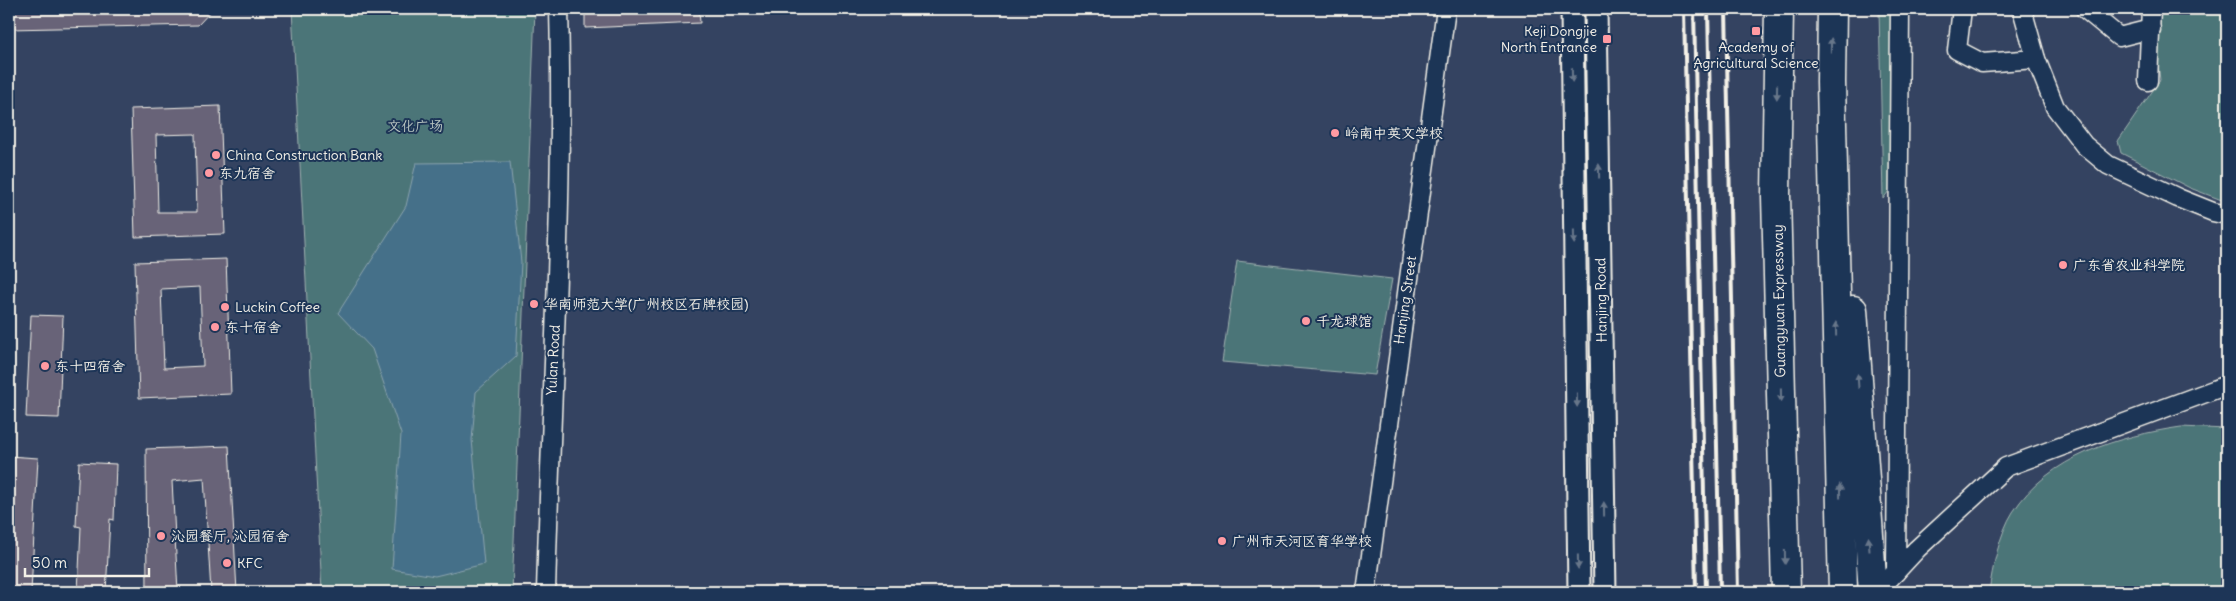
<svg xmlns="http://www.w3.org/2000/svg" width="2236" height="601" viewBox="0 0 2236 601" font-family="Delius,'LXGW WenKai TC',sans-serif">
  <rect width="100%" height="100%" fill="#344361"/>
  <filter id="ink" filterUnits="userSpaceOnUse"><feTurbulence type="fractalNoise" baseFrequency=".02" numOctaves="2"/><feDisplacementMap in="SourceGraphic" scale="10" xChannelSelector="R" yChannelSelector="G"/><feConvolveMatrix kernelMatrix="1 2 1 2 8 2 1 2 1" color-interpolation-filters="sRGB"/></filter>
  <g filter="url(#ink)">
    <g fill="#4c7478" stroke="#a0b2b0">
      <polygon points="292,9 535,9 512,592 322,592"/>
      <polygon points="1879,9 1901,9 1899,177 1883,199"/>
      <polygon points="2158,9 2227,9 2227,202 2190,188 2121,153 2118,141 2160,80 2154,29"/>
      <polygon points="1237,261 1392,279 1375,375 1222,362"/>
      <path d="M2181,427l46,2v163h-238c3,-23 11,-60 24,-80 36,-56 106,-76 168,-85z"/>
    </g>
    <polygon fill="#457089" stroke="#8ba4af" points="510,162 521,262 516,356 476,392 472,440 484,564 435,576 392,569 401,434 372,349 338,313 406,206 416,163"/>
    <g fill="#686378" stroke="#f4f1e8" fill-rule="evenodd">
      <polygon points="9,9 213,9 198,25 9,29"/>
      <polygon points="585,9 699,9 700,23 585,28"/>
      <path d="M220,106l5,128 -90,3 -4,-128zM195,134l2,78h-39l-2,-77z"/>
      <path d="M226,259l5,135 -92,4 -4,-136zM200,287l3,79 -39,2 -3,-79z"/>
      <polygon points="31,315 63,316 59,418 26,417"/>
      <polygon points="229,446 237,592 211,592 204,478 172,481 178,592 147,592 146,449"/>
      <polygon points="9,456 38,458 31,592 9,592"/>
      <polygon points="79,462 116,464 114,520 110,519 106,592 78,592 81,527 76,526"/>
    </g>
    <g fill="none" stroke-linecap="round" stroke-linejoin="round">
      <g stroke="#f4f1e8" stroke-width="21">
        <g id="minor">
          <polyline points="1962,9 1957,50 1982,63 2036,59"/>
          <polyline points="2022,9 2036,59 2055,107 2084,145 2108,165 2178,198 2213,212 2227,215"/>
          <polyline points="2085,9 2119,37 2151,29"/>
          <polyline points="2148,81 2151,9"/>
          <polyline points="1896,572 1900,9"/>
          <path d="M546,592c5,-194 18,-389 13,-583"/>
          <polyline points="1366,592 1446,9"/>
          <polyline points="1877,592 1917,549 2006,467 2227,385"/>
        </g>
      </g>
      <g stroke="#f4f1e8" stroke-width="25">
        <g id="tertiary">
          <polyline points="1572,9 1579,592"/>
          <polyline points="1596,9 1605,592"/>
        </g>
      </g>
      <g stroke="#f4f1e8" stroke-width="31">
        <g id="trunk">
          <polyline points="1779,9 1776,196 1786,592"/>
          <polyline points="1832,9 1831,82 1843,592"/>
          <polyline points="1853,310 1873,592"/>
        </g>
      </g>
      <use href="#minor" stroke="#1d3557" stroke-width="18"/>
      <use href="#tertiary" stroke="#1d3557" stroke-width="21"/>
      <use href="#trunk" stroke="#1d3557" stroke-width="28"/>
      <g stroke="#f4f1e8" stroke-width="4">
        <polyline points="1684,9 1696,592"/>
        <polyline points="1694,9 1706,592"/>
        <polyline points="1708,9 1720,592"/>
        <polyline points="1726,9 1738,592"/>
      </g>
    </g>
    <defs><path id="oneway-solid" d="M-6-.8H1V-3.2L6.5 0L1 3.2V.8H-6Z" transform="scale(1.25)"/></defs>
    <g fill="#68778a">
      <use href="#oneway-solid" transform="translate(1831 45) rotate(-89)"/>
      <use href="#oneway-solid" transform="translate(1572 75) rotate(89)"/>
      <use href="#oneway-solid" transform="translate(1777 92) rotate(91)"/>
      <use href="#oneway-solid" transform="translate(1599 171) rotate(-91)"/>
      <use href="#oneway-solid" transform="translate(1574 237) rotate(89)"/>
      <use href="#oneway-solid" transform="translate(1836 329) rotate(-91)"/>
      <use href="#oneway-solid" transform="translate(1858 381) rotate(-94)"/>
      <use href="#oneway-solid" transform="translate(1781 395) rotate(89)"/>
      <use href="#oneway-solid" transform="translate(1577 400) rotate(89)"/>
      <use href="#oneway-solid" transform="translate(1840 491) rotate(-91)"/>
      <use href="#oneway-solid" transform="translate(1604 509) rotate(-91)"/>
      <use href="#oneway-solid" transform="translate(1869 544) rotate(-94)"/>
      <use href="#oneway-solid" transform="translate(1785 557) rotate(89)"/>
      <use href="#oneway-solid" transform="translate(1578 562) rotate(89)"/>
    </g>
  </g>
  <g fill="#ff9aa2" stroke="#1d3557" stroke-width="2">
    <rect x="1751" y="26" width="10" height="10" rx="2.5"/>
    <rect x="1602" y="34" width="10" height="10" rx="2.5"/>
    <circle cx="1335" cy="133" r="5"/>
    <circle cx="216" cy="155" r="5"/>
    <circle cx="209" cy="173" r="5"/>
    <circle cx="2063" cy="265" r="5"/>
    <circle cx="534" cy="304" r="5"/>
    <circle cx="225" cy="307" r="5"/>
    <circle cx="1306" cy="321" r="5"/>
    <circle cx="215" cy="327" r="5"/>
    <circle cx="45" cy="366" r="5"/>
    <circle cx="161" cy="536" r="5"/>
    <circle cx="1222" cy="541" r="5"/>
    <circle cx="227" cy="563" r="5"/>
  </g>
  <g text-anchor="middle" stroke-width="4" stroke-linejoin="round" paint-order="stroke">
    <g font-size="14" fill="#f4f1e8" stroke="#1d3557" text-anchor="start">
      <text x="1597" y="36" text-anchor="end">Keji Dongjie<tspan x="1597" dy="16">North Entrance</tspan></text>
      <text x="1756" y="52" text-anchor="middle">Academy of<tspan x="1756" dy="16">Agricultural Science</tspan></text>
      <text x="1345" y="138">岭南中英文学校</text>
      <text x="226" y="160">China Construction Bank</text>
      <text x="219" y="178">东九宿舍</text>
      <text x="2073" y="270">广东省农业科学院</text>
      <text x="544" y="309">华南师范大学(广州校区石牌校园)</text>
      <text x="235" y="312">Luckin Coffee</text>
      <text x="1316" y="326">千龙球馆</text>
      <text x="225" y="332">东十宿舍</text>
      <text x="55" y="371">东十四宿舍</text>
      <text x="171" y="541">沁园餐厅, 沁园宿舍</text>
      <text x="1232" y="546">广州市天河区育华学校</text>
      <text x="237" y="568">KFC</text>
    </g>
    <g font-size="14" fill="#b9c5c1" stroke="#1d3557">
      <text x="415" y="131">文化广场</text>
    </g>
    <g font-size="14" fill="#f4f1e8" stroke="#1d3557">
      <text transform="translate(1405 300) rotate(-82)" y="5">Hanjing Street</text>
      <text transform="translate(1601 300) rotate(-91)" y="5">Hanjing Road</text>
      <text transform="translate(1779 301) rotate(-91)" y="5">Guangyuan Expressway</text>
      <text transform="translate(553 360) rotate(-87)" y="5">Yulan Road</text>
    </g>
  </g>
  <rect width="2236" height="601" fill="none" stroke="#1d3557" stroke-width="30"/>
  <rect x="15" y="15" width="2206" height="571" fill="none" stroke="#f4f1e8" stroke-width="2" filter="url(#ink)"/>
  <path d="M25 568v8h124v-8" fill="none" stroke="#f4f1e8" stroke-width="2.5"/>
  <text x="32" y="568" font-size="15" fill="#f4f1e8" stroke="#1d3557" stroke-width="4" paint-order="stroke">50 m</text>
</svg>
